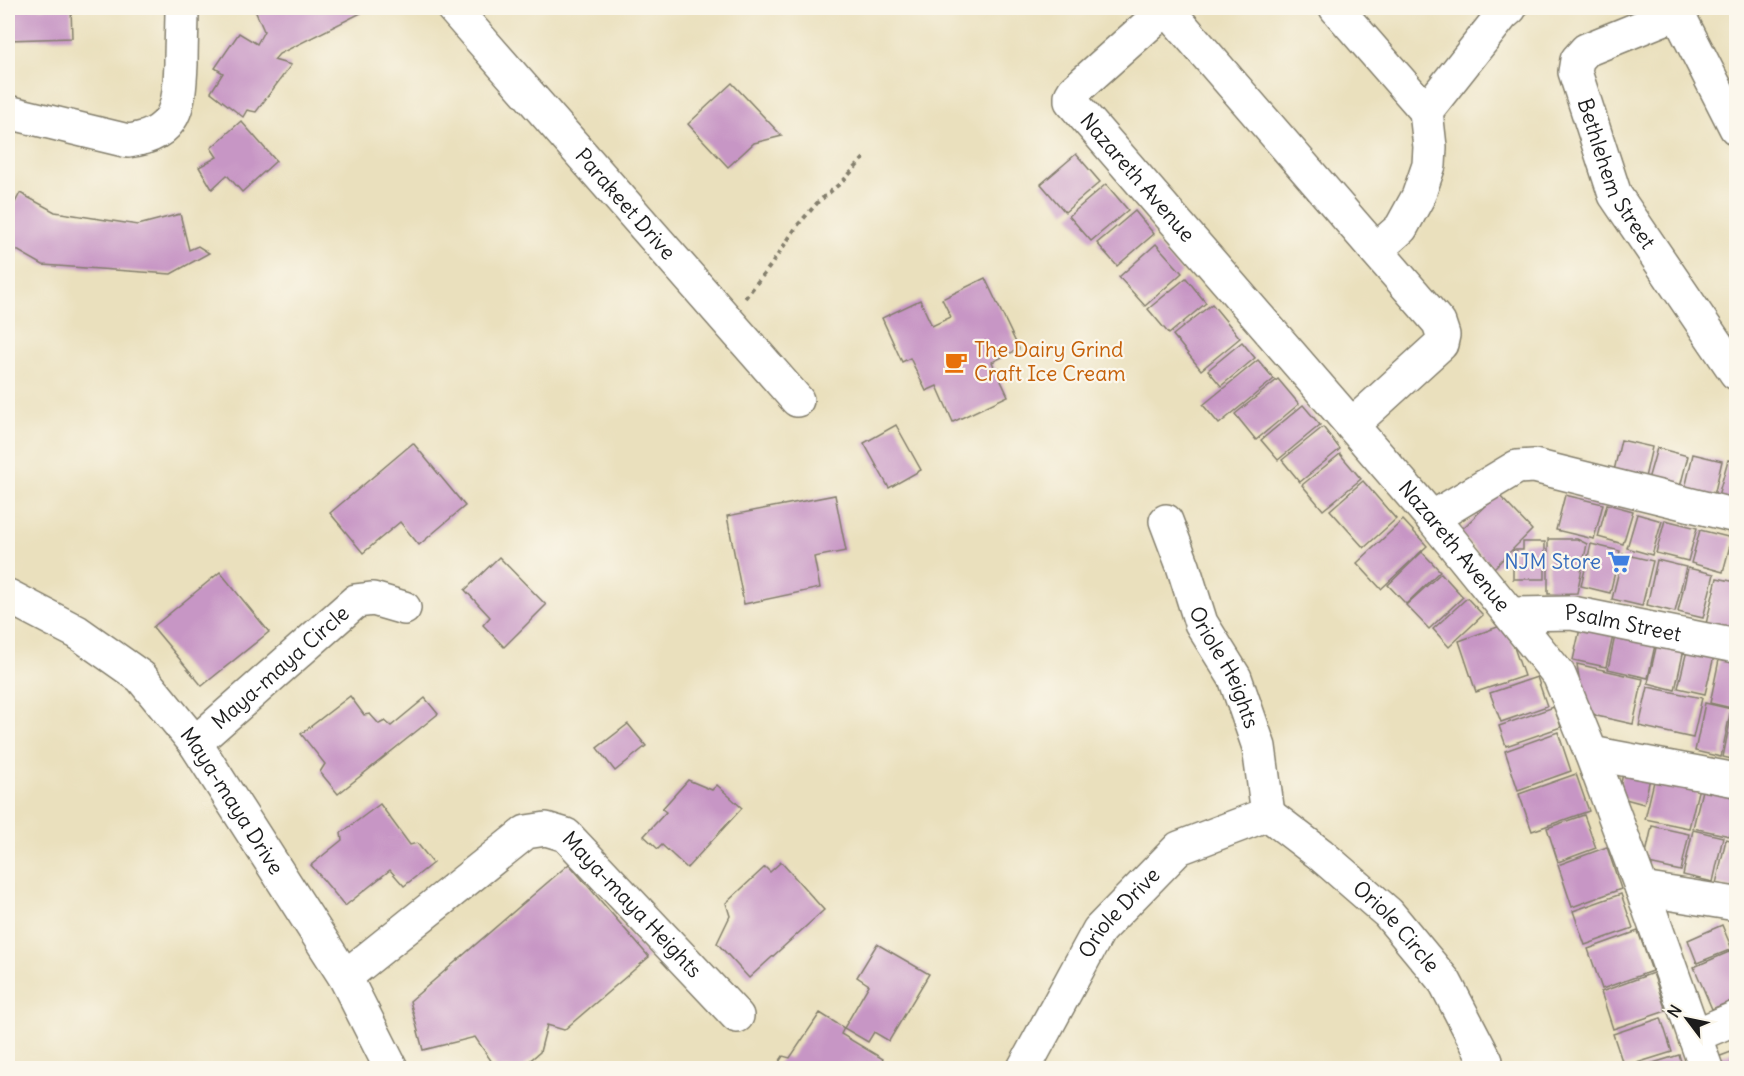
<svg xmlns="http://www.w3.org/2000/svg" width="1744" height="1076" viewBox="0 0 1744 1076" font-family="Delius,sans-serif">
  <rect width="100%" height="100%" fill="#fbf7ec"/>
  <filter id="ink" filterUnits="userSpaceOnUse"><feTurbulence type="fractalNoise" baseFrequency=".0167" numOctaves="2"/><feDisplacementMap in="SourceGraphic" scale="12" xChannelSelector="R" yChannelSelector="G"/><feConvolveMatrix kernelMatrix="1 2 1 2 8 2 1 2 1" color-interpolation-filters="sRGB"/></filter>
  <filter id="wash" filterUnits="userSpaceOnUse"><feTurbulence type="fractalNoise" baseFrequency=".008" numOctaves="4" result="noise"/><feDisplacementMap in="SourceGraphic" scale="24" xChannelSelector="R" yChannelSelector="G"/><feGaussianBlur stdDeviation="1.35" result="paint"/><feColorMatrix in="noise" values="0 0 0 0 0 0 0 0 0 0 0 0 0 0 0 0 0 1.4 0 .05"/><feComposite in="paint" operator="in"/></filter>
  <g filter="url(#wash)">
    <rect width="100%" height="100%" fill="#eae0bd"/>
    <g id="blocks">
      <g fill="#c796c5">
        <polygon points="8,8 71,8 72,38 8,40"/>
        <polygon points="254,8 358,8 361,13 279,54 274,60 291,65 256,112 247,110 243,117 211,92 223,73 215,68 239,33 257,44 264,31"/>
        <polygon points="732,83 782,136 754,143 728,167 688,124"/>
        <polygon points="241,121 276,161 242,192 227,175 212,189 199,167 217,157 211,148"/>
        <polygon points="1076,154 1100,182 1065,212 1041,184"/>
        <polygon points="1106,184 1128,210 1091,241 1069,216"/>
        <polygon points="20,193 55,212 138,225 180,214 189,250 198,246 209,253 171,274 43,265 8,245 8,216"/>
        <polygon points="1135,211 1154,234 1117,266 1097,243"/>
        <polygon points="1156,244 1182,273 1145,306 1119,277"/>
        <polygon points="985,278 1019,349 992,362 1008,396 953,422 937,386 926,391 910,358 902,362 882,318 920,300 932,326 951,317 942,299"/>
        <polygon points="1186,278 1206,303 1169,334 1148,309"/>
        <polygon points="1212,304 1240,338 1201,370 1173,335"/>
        <polygon points="1242,342 1255,358 1221,386 1208,370"/>
        <polygon points="1258,360 1274,379 1219,424 1203,405"/>
        <polygon points="1278,379 1299,404 1256,440 1235,414"/>
        <polygon points="1303,405 1320,425 1278,460 1261,440"/>
        <polygon points="896,425 921,470 889,488 864,443"/>
        <polygon points="1323,427 1340,449 1300,482 1282,460"/>
        <polygon points="1621,440 1652,447 1644,482 1613,475"/>
        <polygon points="413,443 465,506 419,545 400,522 363,553 330,513"/>
        <polygon points="1657,448 1688,456 1679,491 1647,483"/>
        <polygon points="1340,454 1361,479 1323,510 1302,485"/>
        <polygon points="1693,454 1722,461 1713,500 1684,493"/>
        <polygon points="1728,460 1736,462 1736,509 1716,503"/>
        <polygon points="1363,481 1396,519 1364,548 1330,510"/>
        <polygon points="1498,494 1532,530 1494,568 1459,532"/>
        <polygon points="835,495 846,551 814,557 820,588 744,604 727,516"/>
        <polygon points="1565,495 1603,504 1594,539 1556,530"/>
        <polygon points="1607,504 1633,511 1623,544 1598,537"/>
        <polygon points="1637,514 1662,521 1652,555 1627,548"/>
        <polygon points="1403,520 1427,546 1381,589 1357,563"/>
        <polygon points="1665,520 1697,528 1688,561 1656,553"/>
        <polygon points="1700,530 1732,538 1723,572 1691,563"/>
        <polygon points="1548,539 1577,539 1587,544 1577,593 1548,594"/>
        <polygon points="1523,542 1545,542 1545,579 1513,579 1513,550 1523,550"/>
        <polygon points="1591,544 1620,551 1610,593 1581,586"/>
        <polygon points="1422,552 1440,571 1406,604 1388,585"/>
        <polygon points="1623,554 1653,561 1642,606 1612,599"/>
        <polygon points="499,557 546,605 504,647 483,625 490,617 465,590"/>
        <polygon points="1657,560 1686,567 1675,612 1647,605"/>
        <polygon points="1688,568 1714,574 1703,618 1678,612"/>
        <polygon points="220,572 269,632 202,686 153,627"/>
        <polygon points="1441,573 1463,597 1429,629 1406,605"/>
        <polygon points="1717,578 1736,582 1736,621 1733,634 1705,628"/>
        <polygon points="1467,598 1483,615 1449,647 1433,629"/>
        <polygon points="1582,620 1615,627 1606,667 1573,660"/>
        <polygon points="1506,624 1524,676 1476,692 1459,641"/>
        <polygon points="1616,631 1656,640 1648,678 1608,669"/>
        <polygon points="1658,639 1685,645 1675,690 1648,683"/>
        <polygon points="1688,646 1715,652 1705,694 1678,688"/>
        <polygon points="1720,655 1736,658 1736,709 1710,703"/>
        <polygon points="1577,664 1643,679 1633,724 1597,716 1589,711 1580,684"/>
        <polygon points="1537,677 1547,706 1501,722 1490,693"/>
        <polygon points="1648,687 1702,698 1693,738 1639,726"/>
        <polygon points="350,696 364,715 370,714 379,724 385,721 391,726 425,698 438,714 338,794 320,772 325,764 301,734"/>
        <polygon points="1705,703 1731,709 1721,757 1695,751"/>
        <polygon points="1554,707 1561,727 1506,746 1499,726"/>
        <polygon points="1732,712 1736,713 1736,760 1723,757"/>
        <polygon points="628,724 646,746 615,771 597,748"/>
        <polygon points="1558,732 1571,771 1518,790 1505,751"/>
        <polygon points="1625,764 1652,770 1644,804 1618,797"/>
        <polygon points="1656,773 1700,783 1689,828 1645,819"/>
        <polygon points="1576,774 1589,811 1532,831 1519,794"/>
        <polygon points="688,780 712,790 717,785 742,808 687,868 662,845 658,849 644,836 666,812 662,809"/>
        <polygon points="1703,786 1736,794 1736,808 1730,836 1693,828"/>
        <polygon points="380,804 410,845 417,843 433,863 404,886 390,870 345,906 311,865 342,840 341,833"/>
        <polygon points="1584,815 1596,848 1558,862 1547,828"/>
        <polygon points="1652,826 1689,834 1681,871 1644,863"/>
        <polygon points="1693,830 1723,837 1713,882 1683,875"/>
        <polygon points="1726,839 1736,841 1736,889 1716,884"/>
        <polygon points="1607,847 1621,889 1572,907 1558,865"/>
        <polygon points="781,862 824,910 749,978 717,943 730,916 726,903 765,867 770,872"/>
        <polygon points="569,864 649,957 564,1030 547,1025 540,1052 521,1068 496,1068 475,1037 423,1050 410,1001"/>
        <polygon points="1621,894 1633,928 1585,945 1573,911"/>
        <polygon points="1722,925 1732,949 1697,963 1688,940"/>
        <polygon points="1638,931 1652,971 1602,989 1588,949"/>
        <polygon points="877,944 929,974 889,1041 874,1032 868,1042 844,1028 869,985 857,977"/>
        <polygon points="1736,949 1736,999 1712,1009 1694,967"/>
        <polygon points="1653,973 1666,1011 1613,1029 1601,992"/>
        <polygon points="820,1013 844,1028 841,1034 883,1059 878,1068 854,1068 849,1065 847,1068 775,1068 783,1056 790,1058"/>
        <polygon points="1661,1018 1672,1052 1624,1067 1613,1034"/>
        <polygon points="1736,1050 1736,1068 1722,1068 1718,1057"/>
        <polygon points="1679,1055 1683,1068 1637,1068"/>
      </g>
    </g>
  </g>
  <g filter="url(#ink)">
    <use href="#blocks" fill-opacity="0" stroke="#837e6c" stroke-width="1.5"/>
    <g fill="none" stroke-linecap="round" stroke-linejoin="round">
      <g stroke="#837e6c" stroke-width="36">
        <g id="minor">
          <path id="s1" d="M453,8l344,392"/>
          <polyline points="1166,8 1439,323 1443,335 1441,344 1352,425"/>
          <path id="s2" d="M1167,8l-93,83 -3,5v5l361,417 127,157 32,78 51,136 64,179"/>
          <polyline points="1336,8 1426,111"/>
          <polyline points="1675,8 1736,128"/>
          <path id="s3" d="M1677,13l-91,37 -9,10 -2,12 40,123 121,178"/>
          <path d="M8,112l120,29c49,-6 51,-35 53,-77 0,-19 1,-38 1,-56"/>
          <polyline points="1376,250 1401,228 1418,197 1429,165 1430,147 1426,111 1502,15 1510,8"/>
          <polyline points="1432,518 1517,467 1534,466 1736,516"/>
          <path id="s4" d="M1166,521l17,45 18,57 34,55 24,69 9,67"/>
          <path id="s5" d="M8,596l69,36 64,45 54,66 150,234 46,91"/>
          <path id="s6" d="M1510,614l62,-1 164,33"/>
          <path id="s7" d="M195,743l161,-142 17,-2 31,9"/>
          <polyline points="1591,753 1736,780"/>
          <path id="s8" d="M1268,814l52,40 68,59 57,69 41,79v7"/>
          <polyline points="1642,889 1736,904"/>
          <path id="s9" d="M345,977l181,-145 20,-3 20,6 171,181"/>
          <polyline points="1694,1036 1736,1018"/>
          <path id="s10" d="M1024,1068l75,-138 80,-82 89,-34"/>
        </g>
      </g>
      <polyline stroke="#837e6c" stroke-width="4" stroke-dasharray="4.5 4.5" stroke-linecap="butt" points="745,298 771,265 797,226 818,202 843,181 865,157"/>
      <use href="#minor" stroke="#fff" stroke-width="33"/>
    </g>
  </g>
  <defs>
    <g id="cafe-bare" transform="scale(1.8)"><path d="M-5.5-4.5H6V0H3Q3 3.5 0 3.5H-2.5Q-5.5 3.5-5.5 0ZM3-3.2v2h1.7v-2ZM-6 4.5H4V6H-6Z" fill="#e8710a" stroke="#fbf7ec" stroke-width="2.5" paint-order="stroke"/></g>
    <g id="supermarket-bare" transform="scale(1.8)"><path d="M-6-5.5h2.5l.6 2H6L4.5 2H-2.5L-4.4-4H-6ZM-1.5 3.2a1.3 1.3 0 1 0 .1 0ZM3 3.2a1.3 1.3 0 1 0 .1 0Z" fill="#3f7fe0" stroke="#fbf7ec" stroke-width="2.5" paint-order="stroke"/></g>
  </defs>
  <g fill-rule="evenodd">
    <use href="#cafe-bare" x="956" y="362"/>
    <use href="#supermarket-bare" x="1619" y="562"/>
  </g>
  <g text-anchor="middle" stroke-width="4.5" stroke-linejoin="round" paint-order="stroke">
    <g font-size="21" fill="#1c1c1c" stroke="#fbf7ec">
      <text dy="7" stroke="none"><textPath href="#s3" startOffset="234">Bethlehem Street</textPath></text>
      <text dy="7" stroke="none"><textPath href="#s2" startOffset="237">Nazareth Avenue</textPath></text>
      <text dy="7" stroke="none"><textPath href="#s1" startOffset="261">Parakeet Drive</textPath></text>
      <text dy="7" stroke="none"><textPath href="#s2" startOffset="723">Nazareth Avenue</textPath></text>
      <text dy="7" stroke="none"><textPath href="#s6" startOffset="114">Psalm Street</textPath></text>
      <text dy="7" stroke="none"><textPath href="#s4" startOffset="158">Oriole Heights</textPath></text>
      <text dy="7" stroke="none"><textPath href="#s7" startOffset="114">Maya-maya Circle</textPath></text>
      <text dy="7" stroke="none"><textPath href="#s5" startOffset="310">Maya-maya Drive</textPath></text>
      <text dy="7" stroke="none"><textPath href="#s9" startOffset="369">Maya-maya Heights</textPath></text>
      <text dy="7" stroke="none"><textPath href="#s10" startOffset="183">Oriole Drive</textPath></text>
      <text dy="7" stroke="none"><textPath href="#s8" startOffset="171">Oriole Circle</textPath></text>
    </g>
    <g font-size="21" fill="#c56008" stroke="#fbf7ec" text-anchor="start">
      <text x="974" y="357">The Dairy Grind<tspan x="974" dy="24">Craft Ice Cream</tspan></text>
    </g>
    <g font-size="21" fill="#366cbe" stroke="#fbf7ec" text-anchor="end">
      <text x="1601" y="569">NJM Store</text>
    </g>
  </g>
  <rect width="1744" height="1076" fill="none" stroke="#fbf7ec" stroke-width="30"/>
  <g transform="translate(1687 1019) rotate(302)" stroke="#fbf7ec" stroke-width="4.5" paint-order="stroke">
  <path d="M0-4.5L10 22L0 15L-10 22Z" fill="#1c1c1c"/>
  <text y="-9" font-size="16" font-weight="bold" text-anchor="middle" fill="#1c1c1c">N</text>
  </g>
</svg>
